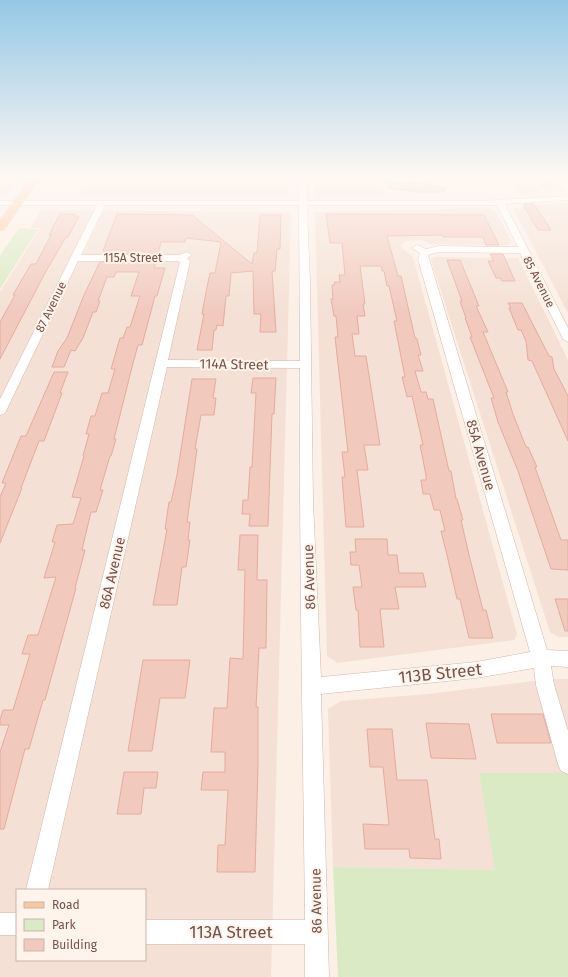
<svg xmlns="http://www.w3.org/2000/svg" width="568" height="977" viewBox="0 0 568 977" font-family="'Fira Sans',sans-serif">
  <rect width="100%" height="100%" fill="#fcefe5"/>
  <g fill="#f4e0d4" fill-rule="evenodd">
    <polygon points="0,177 19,177 6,195 0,197"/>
    <polygon points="87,177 289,177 289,196 78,196"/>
    <polygon points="314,177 531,177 542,194 519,195 509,180 465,180 458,178 314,180"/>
    <polygon points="314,184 382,184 386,197 314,197"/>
    <polygon points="568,202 568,313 513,208"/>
    <polygon points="488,208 495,210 512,242 508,245 430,244 422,240 416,240 406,241 400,246 413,257 517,634 514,640 337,663 327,656 315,212"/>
    <path d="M41,210l250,2 -20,765h-271v-685l40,-64h-10zM17,890h128v70h-128z"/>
    <polygon points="435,257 518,258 568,360 568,637 559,637 550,632 431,260"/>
    <polygon points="550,679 568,679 568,773 479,773 496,870 333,867 328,709 341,701 428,694"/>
  </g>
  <polygon fill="#ece3df" points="554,177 564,191 546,193 536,178"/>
  <g fill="#daeac4">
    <polygon points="19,228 38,229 0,289 0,256"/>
    <polygon points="479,773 568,773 568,977 338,977 333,867 495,870"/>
  </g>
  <g fill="#f1c9bd" stroke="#e4ac9e">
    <polygon points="420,182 446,188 445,192 416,192 388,188 388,183"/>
    <polygon points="523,204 534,204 551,230 538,230"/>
    <polygon points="60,214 75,214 74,216 79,216 68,237 66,237 45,273 0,359 0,322 15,295 13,295 31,264 36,264 51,235 49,235"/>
    <polygon points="117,214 192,215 252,264 254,253 257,253 260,215 281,215 280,249 277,249 275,271 272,271 276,332 260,332 261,314 254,314 253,271 231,273 229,296 226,296 223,326 217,325 216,330 214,330 212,350 197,350 204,314 202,314 207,287 210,273 215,273 221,242 186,238 185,242 161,242 158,254 104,254 105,251 103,251"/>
    <polygon points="326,214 484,215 499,245 486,245 483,237 443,237 442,235 387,236 398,276 401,276 415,338 417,339 421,355 418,355 423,371 415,371 421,392 426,392 428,399 433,399 449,471 451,471 456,499 457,499 463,520 461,520 469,555 483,610 486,610 493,638 469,638 460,599 457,599 447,555 441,531 445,531 440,510 434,510 430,494 423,494 421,480 426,480 426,475 420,445 423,445 412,396 407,397 402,377 405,377 394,321 397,321 389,286 387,286 384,271 382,271 381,266 360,266 365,304 363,304 365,316 357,316 359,334 352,334 355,356 366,356 380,445 364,445 368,470 357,470 364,527 346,527 342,477 345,477 342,452 348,452 335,337 338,337 336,316 334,316 331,299 333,299 332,285 335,285 334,282 340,282 339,275 345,275 342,243 330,243"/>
    <polygon points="490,254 503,254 515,281 502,281 500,278 496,278 488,261 494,261"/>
    <polygon points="447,260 460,260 479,306 476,306 488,332 483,332 508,392 506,392 513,414 526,447 528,447 537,467 535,467 561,540 568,540 568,570 551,569 518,471 498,422 491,398 494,398 470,337 472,337 465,318 466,318 460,301 462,301"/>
    <polygon points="100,262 156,262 154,268 165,268 157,296 155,296 142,345 138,345 132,367 114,439 116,439 111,456 110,456 100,490 103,490 96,512 91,512 82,550 85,550 75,588 76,588 45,700 43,700 29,749 25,749 4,829 0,829 0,752 9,725 0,725 0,720 3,710 13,710 30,654 22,654 28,635 38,635 56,577 44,578 55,542 52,542 57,525 73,524 81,498 72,497 84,456 83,456 89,434 86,434 91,416 95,416 102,393 108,393 115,369 111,369 120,338 123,338 127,327 130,327 140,296 131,296 139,272 116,272 114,277 107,277 98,301 100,301 96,312 93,312 83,338 75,351 71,350 64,367 52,367 58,351 67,338 84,295"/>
    <polygon points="508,303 522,303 549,356 552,357 554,369 568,396 568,441 532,361 528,360 526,341 521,330 518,330 509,308 511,308"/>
    <polygon points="54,372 68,372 60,393 62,393 44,441 39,441 21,488 22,488 0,543 0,497 6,483 2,483 21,436 26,436"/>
    <polygon points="253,378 276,378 274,414 272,414 268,526 249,526 250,514 242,514 243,500 248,500 250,467 252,467 256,393 251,393"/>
    <polygon points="192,379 216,379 213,398 216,398 214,415 201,415 195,449 197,449 187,522 190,522 188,540 190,540 186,567 182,567 177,605 153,605 167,529 165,529 169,502 171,502 177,475"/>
    <polygon points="240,535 258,535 257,580 267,580 266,648 259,648 256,707 258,707 258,765 255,872 217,872 218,845 225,845 228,790 201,790 203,772 225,772 225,752 211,752 214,708 227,708 230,658 243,659 245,570 238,570"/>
    <polygon points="355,539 387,539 388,555 397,555 399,573 423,573 426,587 395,587 399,609 380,609 384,647 360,647 358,610 356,610 353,587 362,587 359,565 351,565 350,552 356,552"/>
    <polygon points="555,599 568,599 568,631 565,631"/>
    <polygon points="143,660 190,660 185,698 160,698 152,751 128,751"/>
    <polygon points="491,714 543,714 551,743 497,743"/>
    <polygon points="426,723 469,724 476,759 431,758"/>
    <polygon points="367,729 392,729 397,780 427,780 435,839 439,839 441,859 410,858 409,849 365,849 363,824 389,825 383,767 370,767"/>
    <polygon points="124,772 158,772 156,788 144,788 141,814 117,814"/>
  </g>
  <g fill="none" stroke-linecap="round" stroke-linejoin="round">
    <g stroke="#d0b7ae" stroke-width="1">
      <g id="minor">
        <path d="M298,177h8l1,24h175l86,-5v4l-63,4 63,124v14l-5,-3 -43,-86 -81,-1 -11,3 119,395 21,1v16l-17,-1 3,19 14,46v43l-7,-3 -3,-7 -22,-79 -2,-17 -58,10 -155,16 8,283h-24v-33h-160v-24h160c-2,-184 -6,-368 -5,-552l-133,-1 -119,523h-22l154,-628 -2,-1h-100l-72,150 -2,3 -4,1v-16l97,-194h-97v-4h299zM105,205h194l1,156 -132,-1 22,-99 -3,-3 5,-3 -5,-3 -8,3h-98zM307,205h190l21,42 -79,-1 -13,3 -9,-4 -5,3 8,5 -2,6 112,393 -54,10 -155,15 -8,-175 -3,-221z"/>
        <rect x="0" y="913" width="17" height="22"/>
      </g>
    </g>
    <g stroke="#d8cfcc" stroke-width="1">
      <polygon id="major" points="31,177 41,177 4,230 0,231 0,220"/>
    </g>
    <use href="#minor" fill="#fff" fill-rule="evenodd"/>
    <use href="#major" fill="#fac89f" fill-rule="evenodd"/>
  </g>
  <linearGradient id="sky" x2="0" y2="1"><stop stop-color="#95c8e6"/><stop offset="0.56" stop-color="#fef8f3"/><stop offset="1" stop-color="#fef8f3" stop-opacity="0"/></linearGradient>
  <rect width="568" height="314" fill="url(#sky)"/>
  <g text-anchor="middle" stroke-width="4" stroke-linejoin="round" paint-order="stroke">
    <g font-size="12" fill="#75524a" stroke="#fff4ec">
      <text x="133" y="262">115A Street</text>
      <text transform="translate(539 282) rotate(63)" y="4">85 Avenue</text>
      <text transform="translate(51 307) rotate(-64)" y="4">87 Avenue</text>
    </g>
    <g font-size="14" fill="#75524a" stroke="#fff4ec">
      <text transform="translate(234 364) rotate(1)" y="5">114A Street</text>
      <text transform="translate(481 455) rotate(74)" y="5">85A Avenue</text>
      <text transform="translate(112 573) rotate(-77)" y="5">86A Avenue</text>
      <text transform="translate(309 577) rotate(-92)" y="5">86 Avenue</text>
      <text transform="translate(316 901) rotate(-91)" y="5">86 Avenue</text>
    </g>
    <g font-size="17" fill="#75524a" stroke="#fff4ec">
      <text transform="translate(440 673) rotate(-6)" y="6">113B Street</text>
      <text x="231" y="938">113A Street</text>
    </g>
  </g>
  <rect x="16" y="889" width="130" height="72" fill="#fff4ec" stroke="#c8b3ab"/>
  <rect x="24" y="902" width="20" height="6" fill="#fac89f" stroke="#c8b3ab"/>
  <text x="52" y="909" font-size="12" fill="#75524a">Road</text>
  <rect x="24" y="919" width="20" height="12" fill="#daeac4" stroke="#c8b3ab"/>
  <text x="52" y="929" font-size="12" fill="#75524a">Park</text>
  <rect x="24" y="939" width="20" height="12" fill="#f1c9bd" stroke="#c8b3ab"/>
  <text x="52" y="949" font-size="12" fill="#75524a">Building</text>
</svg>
